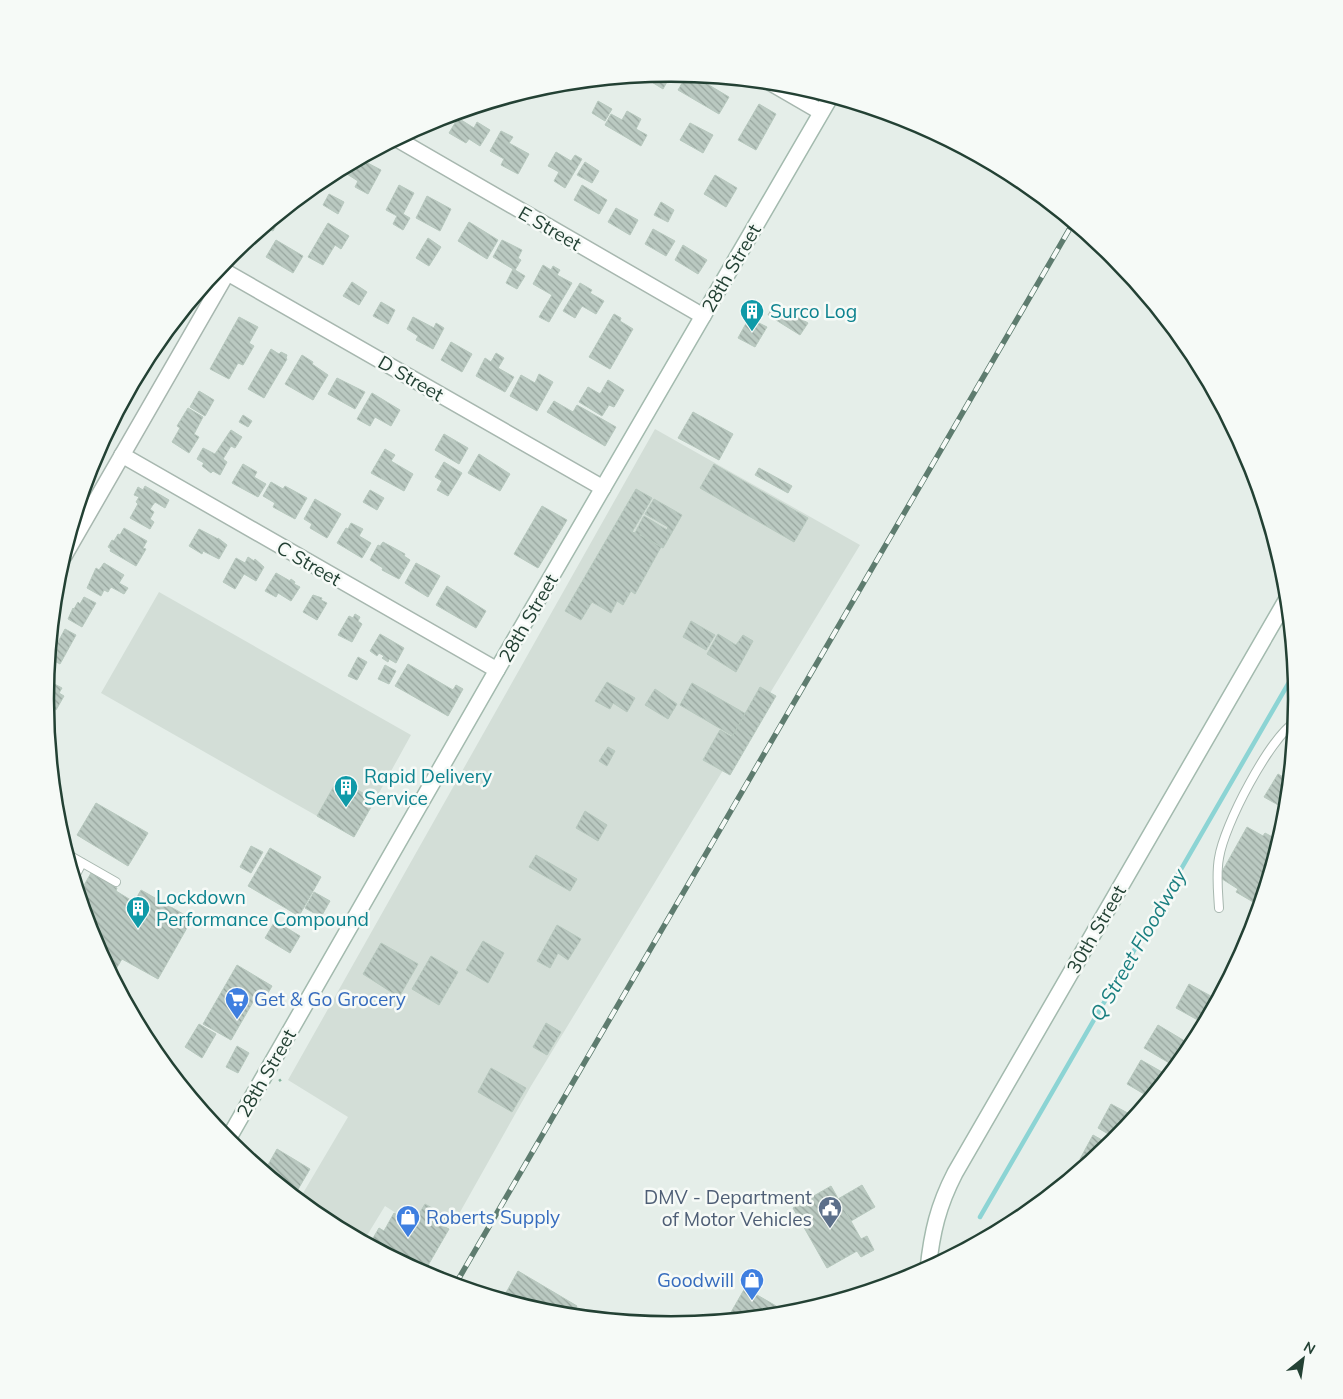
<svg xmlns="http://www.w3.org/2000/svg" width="1343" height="1399" viewBox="0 0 1343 1399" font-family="Mulish,sans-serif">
  <defs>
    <pattern id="building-back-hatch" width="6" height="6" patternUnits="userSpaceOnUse" patternTransform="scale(1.25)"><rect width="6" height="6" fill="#bac9c1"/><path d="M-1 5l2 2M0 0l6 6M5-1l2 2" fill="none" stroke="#97a59e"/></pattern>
  </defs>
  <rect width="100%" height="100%" fill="#e5eee9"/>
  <g fill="#d3ded7">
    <polygon points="655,429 860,545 531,1086 455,1221 425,1204 413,1224 385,1206 363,1242 323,1220 299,1200 348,1117 288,1080"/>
    <polygon points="159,592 411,735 375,800 338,779 317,816 101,693"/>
  </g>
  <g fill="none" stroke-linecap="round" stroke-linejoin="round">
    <polyline stroke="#8cd4d4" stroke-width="4.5" points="980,1217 1295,672"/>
  </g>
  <g fill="url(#building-back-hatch)" stroke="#b7c8be">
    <polygon points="672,73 663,89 642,76"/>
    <polygon points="687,75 692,75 729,97 719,114 678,90"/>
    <polygon points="598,101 612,109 605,121 592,113"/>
    <polygon points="759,104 776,114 756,150 738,140"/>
    <polygon points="627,111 641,119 636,129 647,135 641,146 605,125 611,114 622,120"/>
    <polygon points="458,118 474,128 477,122 490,130 480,146 469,139 466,143 449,133"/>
    <polygon points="690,123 713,135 703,153 680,140"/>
    <polygon points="501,131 513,137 509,143 529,154 518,174 501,165 504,159 490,151"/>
    <polygon points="556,152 571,161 575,155 582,159 565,188 554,181 559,172 548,166"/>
    <polygon points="360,159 381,170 368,194 355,187 358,181 347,174 353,163"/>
    <polygon points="585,162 599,171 592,183 577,175"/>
    <polygon points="715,175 737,188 726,207 704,194"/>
    <polygon points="399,185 414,193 403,214 410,218 403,230 393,224 397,216 386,210"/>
    <polygon points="582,185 607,200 599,214 574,200"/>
    <polygon points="329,194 344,202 338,214 323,205"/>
    <polygon points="427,196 451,209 440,231 416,218"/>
    <polygon points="661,202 674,210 668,222 654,215"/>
    <polygon points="616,208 638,220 630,235 608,222"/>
    <polygon points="278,216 281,217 273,231 265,227"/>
    <polygon points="469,222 498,240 487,259 458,241"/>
    <polygon points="328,223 349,236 341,249 335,245 323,265 308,257"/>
    <polygon points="653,229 675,241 666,256 645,244"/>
    <polygon points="428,238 441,247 429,266 416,258"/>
    <polygon points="276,240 303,256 293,273 266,257"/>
    <polygon points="502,240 522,250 518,258 521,260 515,270 525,276 517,289 506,283 513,269 493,257"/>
    <polygon points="683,245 707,260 698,274 675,260"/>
    <polygon points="1119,262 1136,282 1115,270"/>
    <polygon points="543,265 551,270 553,266 560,270 557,275 572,283 549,322 539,317 552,295 533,284"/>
    <polygon points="352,282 367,292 359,305 343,296"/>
    <polygon points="580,283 592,290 590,293 604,301 596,314 582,306 575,318 563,311"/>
    <polygon points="381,302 395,310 388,324 373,316"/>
    <polygon points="775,303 808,323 800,335 768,315"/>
    <polygon points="614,314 621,318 620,321 633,329 610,369 589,357"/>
    <polygon points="239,317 258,327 249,343 254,346 243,365 238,363 229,379 210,369"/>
    <polygon points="413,317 434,328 436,323 444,328 433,349 416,340 418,336 407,329"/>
    <polygon points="749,318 767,327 755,347 738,338"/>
    <polygon points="451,342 472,354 462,372 441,360"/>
    <polygon points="271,349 279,354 281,352 287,355 286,358 287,359 264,398 248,389"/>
    <polygon points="496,353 504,358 498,368 514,377 505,392 476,376 485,358 491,362"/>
    <polygon points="302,355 313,362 312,364 328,375 313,400 285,384"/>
    <polygon points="539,374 553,382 537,411 510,396 521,375 535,383"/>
    <polygon points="337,378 365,392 355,409 328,394"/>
    <polygon points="608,380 624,390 614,407 609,405 602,416 579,402 588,387 600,394"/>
    <polygon points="199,391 214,400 205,416 190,407"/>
    <polygon points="372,393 400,410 391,426 375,417 370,426 357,419"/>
    <polygon points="554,401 573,412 577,405 616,427 605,446 547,412"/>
    <polygon points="188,408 203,417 194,434 199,437 189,453 172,442 180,428 177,426"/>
    <polygon points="693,412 733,434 719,460 678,438"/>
    <polygon points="243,415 252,421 248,427 239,422"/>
    <polygon points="231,430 242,437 235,448 231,446 223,459 227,462 220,475 213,471 211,473 202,466 204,463 197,459 203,448 215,454"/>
    <polygon points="444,434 468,448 459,464 435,450"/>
    <polygon points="385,449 395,455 391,461 413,474 404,491 371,473"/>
    <polygon points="479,454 510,474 500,491 468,473"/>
    <polygon points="444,462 462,473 448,496 437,490 442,481 435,477"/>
    <polygon points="243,464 257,472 254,477 266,484 258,497 232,483"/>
    <polygon points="714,464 808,518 794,542 700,488"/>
    <polygon points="759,468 792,486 788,493 755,475"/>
    <polygon points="271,482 283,489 285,486 307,498 295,519 273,507 275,503 263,496"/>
    <polygon points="145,486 169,500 165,508 155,502 150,509 154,512 150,519 154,522 150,529 130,518 138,504 136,502 139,497 134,495 138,487 143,490"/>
    <polygon points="636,489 652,498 632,532 635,533 644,516 667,530 668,527 645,514 654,499 682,515 663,548 640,534 640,535 661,547 635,594 631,591 623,605 617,601 611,613 592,602 581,620 565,611"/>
    <polygon points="370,490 384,498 377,510 363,502"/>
    <polygon points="315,499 341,514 327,538 310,528 312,524 304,519"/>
    <polygon points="542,506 567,520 538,568 514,554"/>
    <polygon points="351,523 363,529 359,536 371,543 362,558 337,543 346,528 348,529"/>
    <polygon points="124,528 147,541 143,548 146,549 136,566 110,551 111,549 108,547 112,540 114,541 118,534 120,535"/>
    <polygon points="199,529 218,539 218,538 227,545 219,559 203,551 202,554 189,546"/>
    <polygon points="383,542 405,554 404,556 410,560 399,579 382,570 383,568 370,560 378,545 380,546"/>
    <polygon points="248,557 254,561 255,559 264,567 256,581 244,574 235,589 223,582 236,558 245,563"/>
    <polygon points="104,563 124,575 119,583 128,588 124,594 111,587 108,592 104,590 101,596 87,588 96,568 99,570"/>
    <polygon points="416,563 440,576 428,597 405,583"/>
    <polygon points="276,573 290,581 291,579 295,582 294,584 300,587 291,601 278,593 276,597 265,591"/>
    <polygon points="447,586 486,611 476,628 436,605"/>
    <polygon points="313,595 322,598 321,600 327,603 317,620 303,612"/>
    <polygon points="84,597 96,603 82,627 68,619 73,608 74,609 78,602 80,604"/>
    <polygon points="355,614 360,617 358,621 362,624 352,642 338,635 349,616 353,618"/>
    <polygon points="691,621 715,635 706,650 683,637"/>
    <polygon points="65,629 76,635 60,664 49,658 50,647 52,648 56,641 58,642"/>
    <polygon points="380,634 404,648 396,663 389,659 388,662 382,658 384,656 379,653 377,656 370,651"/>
    <polygon points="718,634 736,645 743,635 753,641 736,672 707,654"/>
    <polygon points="358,657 367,662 357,680 348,676"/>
    <polygon points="408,664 453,690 456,685 463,689 448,716 395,686"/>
    <polygon points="385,665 396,671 389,684 378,679"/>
    <polygon points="47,680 62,688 59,693 64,696 56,710 45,704"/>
    <polygon points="607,682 635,698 627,712 613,703 610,709 595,701"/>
    <polygon points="692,683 746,714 733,736 680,705"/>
    <polygon points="760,687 776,696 730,775 703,760 720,730 732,737"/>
    <polygon points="655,689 677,704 668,719 645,705"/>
    <polygon points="608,747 615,751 607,766 599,761"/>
    <polygon points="1278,774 1290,781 1287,810 1264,797"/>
    <polygon points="338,779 375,800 354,837 317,816"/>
    <polygon points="96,803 148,833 128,866 77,835"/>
    <polygon points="585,811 607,825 598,841 576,828"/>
    <polygon points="1247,827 1263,836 1265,833 1280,841 1260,906 1236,892 1238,889 1219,877"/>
    <polygon points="251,846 263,852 251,873 240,867"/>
    <polygon points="270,848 321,877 299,916 248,886"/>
    <polygon points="536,855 577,879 570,891 529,867"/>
    <polygon points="91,873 117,888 116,891 134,902 141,890 192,919 158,979 122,959 116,969 106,963 93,939 79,894"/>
    <polygon points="314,892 330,901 321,917 305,908"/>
    <polygon points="275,921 300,936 290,953 265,938"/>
    <polygon points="557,925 581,939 568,960 558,953 550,968 537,961"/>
    <polygon points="483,941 504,953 488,983 466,970"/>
    <polygon points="381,943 418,964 399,997 363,974"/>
    <polygon points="431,956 458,972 439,1005 412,989"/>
    <polygon points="237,965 272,986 260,1007 253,1002 231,1040 203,1024"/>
    <polygon points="1189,984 1218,1000 1205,1024 1176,1008"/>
    <polygon points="546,1023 561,1032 547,1055 533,1047"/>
    <polygon points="199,1024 216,1034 202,1058 185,1047"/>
    <polygon points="1158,1025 1193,1046 1176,1067 1144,1048"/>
    <polygon points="237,1046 249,1053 238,1073 226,1067"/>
    <polygon points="1141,1060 1169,1076 1151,1098 1127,1084"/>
    <polygon points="491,1068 526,1088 512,1112 478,1092"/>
    <polygon points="1111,1104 1135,1117 1117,1139 1098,1128"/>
    <polygon points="1093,1135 1111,1145 1088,1164 1080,1159"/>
    <polygon points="277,1149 310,1169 294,1196 264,1172"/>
    <polygon points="862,1185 875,1207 851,1221 838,1199"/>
    <polygon points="831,1186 861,1239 867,1236 874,1250 861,1257 857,1251 827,1268 793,1208"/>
    <polygon points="425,1204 448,1217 443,1226 449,1229 423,1274 369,1245 379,1228 384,1231 394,1213 413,1224"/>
    <polygon points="518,1271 577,1306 571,1316 549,1314 502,1300"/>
    <polygon points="745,1288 790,1314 726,1321"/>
  </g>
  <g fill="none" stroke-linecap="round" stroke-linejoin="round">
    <g stroke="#a7b7af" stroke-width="10">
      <g id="lane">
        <polyline points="67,854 116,882"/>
        <polyline points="74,878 82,863"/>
        <path d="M1219,908c-1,-17 -3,-34 0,-50 5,-33 50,-119 77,-137"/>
      </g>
    </g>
    <g stroke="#a7b7af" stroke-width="18">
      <g id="street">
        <polyline points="771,83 821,112"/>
        <polyline points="397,139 703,316"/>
        <polyline points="219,268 603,488"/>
        <polyline points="122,455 497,670"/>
        <polyline points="64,556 227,273"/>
      </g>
    </g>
    <g stroke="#a3baae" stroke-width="18">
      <g id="secondary">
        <polyline points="227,1141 497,670 831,96"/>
        <path d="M928,1269c4,-37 10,-63 27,-96l333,-576"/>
      </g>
    </g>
    <polyline stroke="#84b39d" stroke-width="2.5" stroke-dasharray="2.5 4" stroke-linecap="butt" points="279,1081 284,1077"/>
    <use href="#lane" stroke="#fff" stroke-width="8"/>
    <use href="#street" stroke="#fff" stroke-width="15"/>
    <use href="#secondary" stroke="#fff" stroke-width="15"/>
    <g stroke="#5e7c6f" stroke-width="5.5">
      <polyline id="rail" points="455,1285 1073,223"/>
    </g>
    <use href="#rail" stroke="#f6faf7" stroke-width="4" stroke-dasharray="11" stroke-linecap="butt"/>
  </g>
  <defs>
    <g id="building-pin" transform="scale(1.25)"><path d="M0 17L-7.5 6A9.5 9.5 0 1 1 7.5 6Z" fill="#0f9aa8" stroke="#f6faf7"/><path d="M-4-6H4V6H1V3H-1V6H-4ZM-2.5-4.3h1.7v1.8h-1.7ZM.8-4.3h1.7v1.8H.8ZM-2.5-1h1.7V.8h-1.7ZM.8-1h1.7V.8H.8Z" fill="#fff"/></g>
    <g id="supermarket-pin" transform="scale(1.25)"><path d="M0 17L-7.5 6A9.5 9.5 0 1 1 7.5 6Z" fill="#3f7fe0" stroke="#f6faf7"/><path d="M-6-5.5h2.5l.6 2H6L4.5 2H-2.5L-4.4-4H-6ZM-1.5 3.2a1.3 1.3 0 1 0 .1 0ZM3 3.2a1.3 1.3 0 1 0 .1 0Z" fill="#fff"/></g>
    <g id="civic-pin" transform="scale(1.25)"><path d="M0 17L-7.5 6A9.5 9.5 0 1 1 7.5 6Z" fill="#5c6f8a" stroke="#f6faf7"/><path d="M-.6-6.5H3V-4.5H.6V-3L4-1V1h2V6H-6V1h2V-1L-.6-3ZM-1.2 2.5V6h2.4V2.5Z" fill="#fff"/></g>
    <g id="shop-pin" transform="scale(1.25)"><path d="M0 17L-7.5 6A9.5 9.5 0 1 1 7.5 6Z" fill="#3f7fe0" stroke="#f6faf7"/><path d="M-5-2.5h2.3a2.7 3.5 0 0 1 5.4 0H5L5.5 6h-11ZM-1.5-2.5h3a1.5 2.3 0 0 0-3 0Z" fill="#fff"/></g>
  </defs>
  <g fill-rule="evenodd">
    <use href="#building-pin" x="752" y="311"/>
    <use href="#building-pin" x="346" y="787"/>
    <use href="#building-pin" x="138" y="908"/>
    <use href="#supermarket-pin" x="237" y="999"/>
    <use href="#civic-pin" x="830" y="1208"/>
    <use href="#shop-pin" x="408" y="1217"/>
    <use href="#shop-pin" x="752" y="1280"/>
  </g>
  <g text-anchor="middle" stroke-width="5" stroke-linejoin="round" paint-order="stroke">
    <g font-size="19" fill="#234134" stroke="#f6faf7">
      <text transform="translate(550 228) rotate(30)" y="7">E Street</text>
      <text transform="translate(731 268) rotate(-60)" y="7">28th Street</text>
      <text transform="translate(411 378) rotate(30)" y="7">D Street</text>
      <text transform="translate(309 563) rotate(30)" y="7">C Street</text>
      <text transform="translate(528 618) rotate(-60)" y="7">28th Street</text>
      <text transform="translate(1096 929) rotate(-60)" y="7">30th Street</text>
      <text transform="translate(266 1073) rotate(-60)" y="7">28th Street</text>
    </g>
    <g font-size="19" fill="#0d838f" stroke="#f6faf7" text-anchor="start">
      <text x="770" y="318">Surco Log</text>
      <text x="364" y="783">Rapid Delivery<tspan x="364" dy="22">Service</tspan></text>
      <text x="156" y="904">Lockdown<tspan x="156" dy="22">Performance Compound</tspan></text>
    </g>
    <g font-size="19" fill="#366cbe" stroke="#f6faf7" text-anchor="start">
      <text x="254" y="1006">Get &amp; Go Grocery</text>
      <text x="426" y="1224">Roberts Supply</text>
      <text x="734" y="1287" text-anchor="end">Goodwill</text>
    </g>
    <g font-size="19" fill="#4e5e75" stroke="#f6faf7" text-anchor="end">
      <text x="812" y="1204">DMV - Department<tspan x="812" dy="22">of Motor Vehicles</tspan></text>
    </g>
    <g font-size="20" font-style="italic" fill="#1a7f80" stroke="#f6faf7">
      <text transform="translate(1138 945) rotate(-60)" y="7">Q Street Floodway</text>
    </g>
  </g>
  <path d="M0 0H1343V1399H0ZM54 699a617 617 0 1 1 1234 0a617 617 0 1 1-1234 0Z" fill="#f6faf7" fill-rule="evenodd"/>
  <path fill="none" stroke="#234134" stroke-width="2.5" d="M54 699a617 617 0 1 1 1234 0a617 617 0 1 1-1234 0Z"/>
  <g transform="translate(1303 1359) rotate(30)" stroke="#f6faf7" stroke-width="4" paint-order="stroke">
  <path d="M0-4L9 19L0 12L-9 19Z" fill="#234134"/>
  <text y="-8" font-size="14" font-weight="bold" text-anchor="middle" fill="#234134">N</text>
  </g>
</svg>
